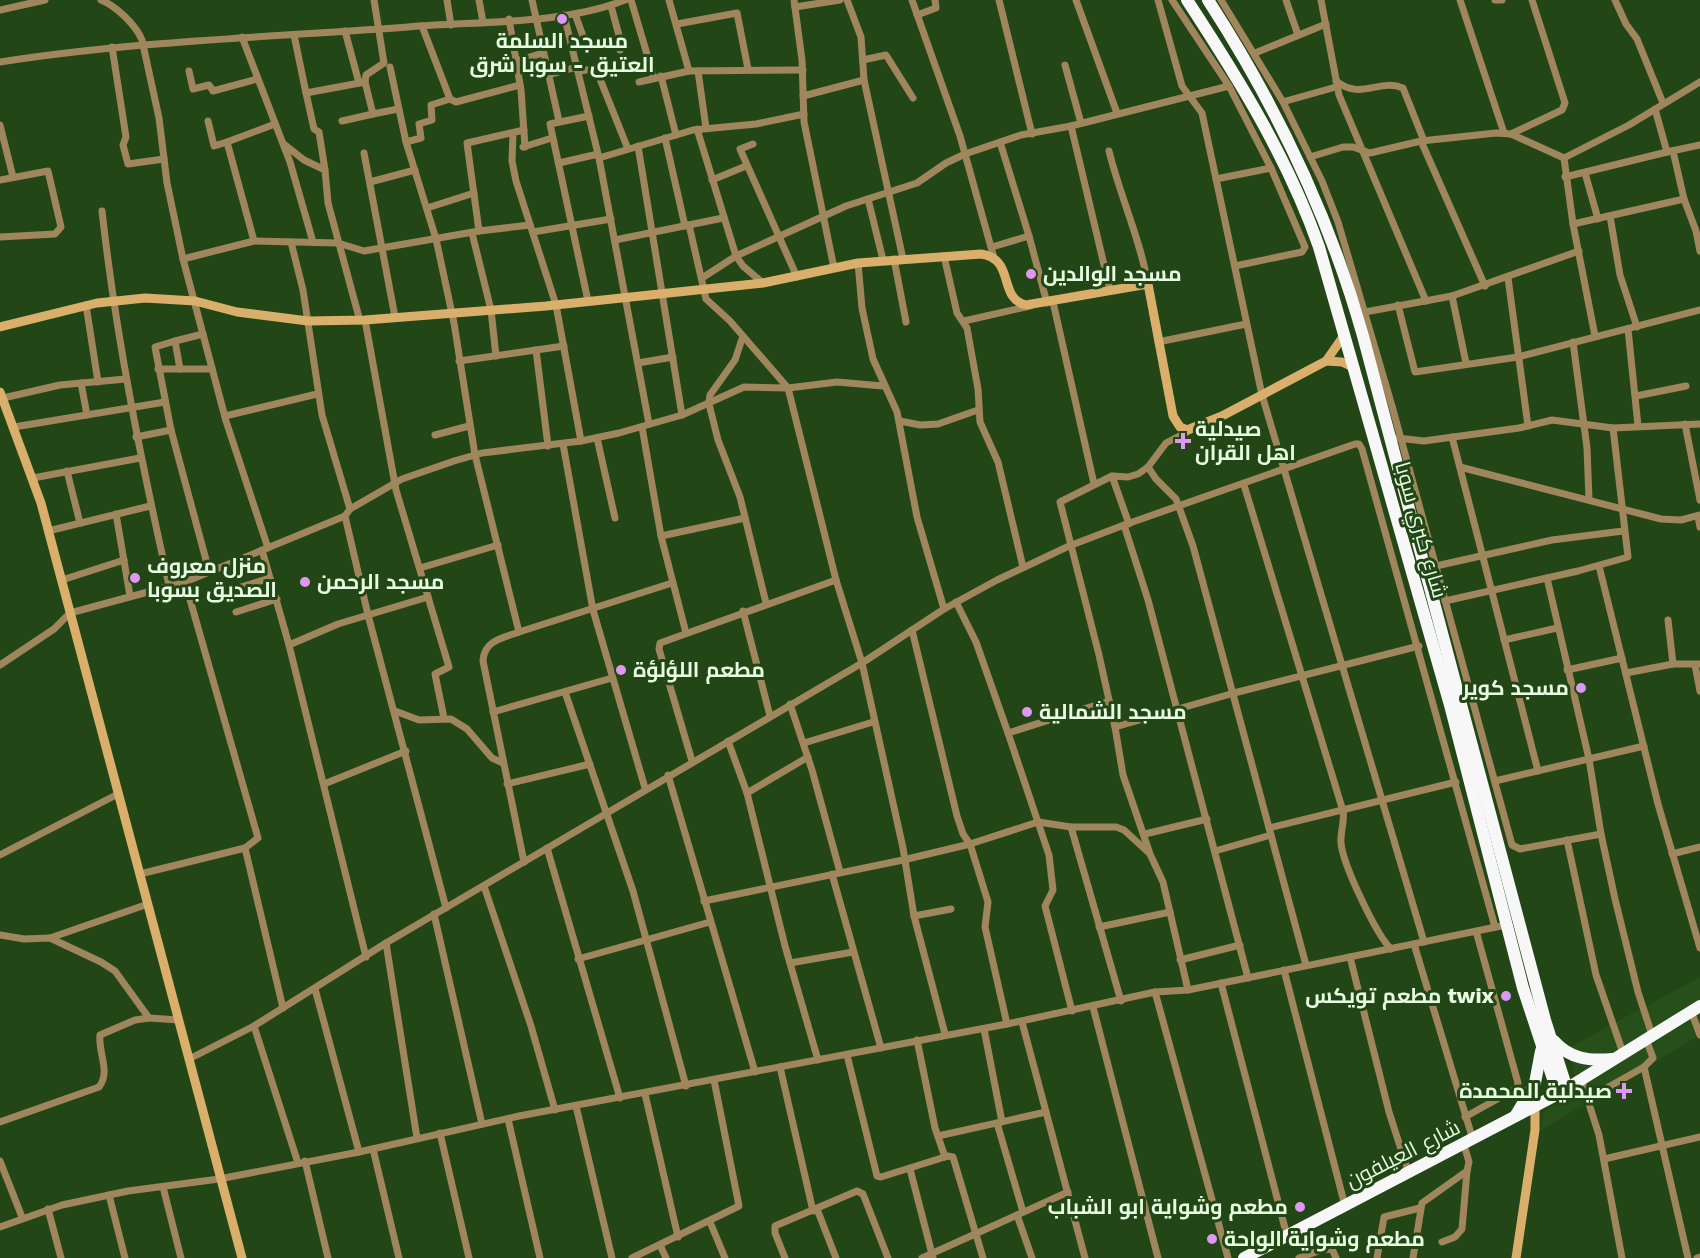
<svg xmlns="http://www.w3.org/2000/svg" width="1700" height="1258" viewBox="0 0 1700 1258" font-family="'Work Sans',Cairo,sans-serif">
  <rect width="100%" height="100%" fill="#234617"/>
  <polygon fill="#274f19" points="1700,977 1700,1035 1540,1131 1544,1112 1576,1088 1570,1047"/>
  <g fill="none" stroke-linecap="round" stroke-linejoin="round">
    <g stroke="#a0865d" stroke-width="7">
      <path d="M101,0c15,6 35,25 41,40l17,78 8,65 16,76 43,162 42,127"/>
      <polyline points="374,0 384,63 366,75 365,82 373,114 398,109"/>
      <polyline points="447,0 451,25"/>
      <polyline points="479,0 483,22"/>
      <polyline points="532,0 559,121"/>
      <polyline points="631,0 654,78"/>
      <polyline points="669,0 689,71"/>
      <polyline points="794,0 802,60 804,122 834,268"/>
      <polyline points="847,0 861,37 864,80 903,259"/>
      <polyline points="912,0 960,136 994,258"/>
      <polyline points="999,0 1032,134"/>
      <polyline points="1076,0 1117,113"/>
      <polyline points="1158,0 1182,86 1202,113 1262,395 1424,942"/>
      <polyline points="1172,0 1229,86 1271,168 1305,247 1302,252 1235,266"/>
      <polyline points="1221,0 1283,102 1322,181 1338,222 1392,406 1512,845 1520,849 1601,834"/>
      <polyline points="1286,0 1298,35"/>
      <polyline points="1321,0 1339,95 1426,301"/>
      <polyline points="1460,0 1504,133"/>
      <polyline points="1495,0 1502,0"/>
      <polyline points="1615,0 1626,24 1637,39 1663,103"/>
      <polyline points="611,6 620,39 620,50"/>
      <polyline points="795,7 840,0"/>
      <polyline points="0,10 45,0"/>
      <polyline points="564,15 599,158 649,424"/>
      <polyline points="917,15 936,8 935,0"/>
      <polyline points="509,19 521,90 525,147"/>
      <polyline points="677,24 737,13 748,69"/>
      <polyline points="422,26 450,99 456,102 520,85"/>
      <polyline points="345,31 359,83"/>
      <polyline points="294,35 306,93 365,82"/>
      <polyline points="242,37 290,162 313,242"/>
      <polyline points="571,44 584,39 575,14"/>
      <polyline points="112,47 126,137 123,145 128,164 164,159"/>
      <polyline points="1255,53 1326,24"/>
      <polyline points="863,60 886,55 913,98"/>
      <polyline points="516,61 543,53"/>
      <path d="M0,62c135,-21 272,-25 408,-35 67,-6 155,-2 217,-27"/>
      <polyline points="1065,65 1081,123"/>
      <path d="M390,67l16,75 30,97 18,84 21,132 44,177c-16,6 -35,8 -36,29l41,201"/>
      <polyline points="189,71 193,89 209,85 213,91 257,79"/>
      <polyline points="578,71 596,69 628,149"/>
      <polyline points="698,71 706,128"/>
      <polyline points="548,75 577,67"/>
      <polyline points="661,76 676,135"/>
      <path d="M1336,81c25,20 43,-3 67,7l21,53"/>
      <polyline points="639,82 689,71 803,70"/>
      <polyline points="803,96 864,80"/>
      <polyline points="1286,101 1336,87"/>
      <polyline points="1655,109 1667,152 1700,145"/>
      <polyline points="208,121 214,146 227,142 254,241"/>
      <polyline points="342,121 373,114"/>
      <polyline points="0,125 13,177"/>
      <polyline points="1071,126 1110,290"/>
      <polyline points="697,129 736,256 743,266 763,283"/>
      <polyline points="513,133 512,161 516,181 556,305 581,441"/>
      <polyline points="1511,134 1562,110 1565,103 1532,0"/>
      <polyline points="665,138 685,226"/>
      <polyline points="1421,141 1485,286"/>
      <polyline points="227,142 275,124"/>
      <polyline points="406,142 421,138 419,124 432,120 431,105 450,99"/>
      <polyline points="753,144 740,149 797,277"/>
      <polyline points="285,145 304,160 325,170 319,132 314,129 306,93"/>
      <polyline points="638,146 682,415"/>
      <polyline points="523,147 552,138"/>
      <path d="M1109,151c11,45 31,87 39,133"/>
      <polyline points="364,153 395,317"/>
      <polyline points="1310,157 1343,147 1353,147 1370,153 1421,141 1496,133 1511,134 1564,158"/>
      <polyline points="599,158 693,130 756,124 804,114"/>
      <polyline points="1564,158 1573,224 1595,336"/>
      <polyline points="1564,158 1629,125 1700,82"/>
      <polyline points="559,163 598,154"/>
      <polyline points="325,170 328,203 360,321"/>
      <polyline points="1585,173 1598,219"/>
      <polyline points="1565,177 1667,152"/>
      <polyline points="1216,179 1271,168"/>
      <polyline points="0,180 48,171 61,227 55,234 0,237"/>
      <polyline points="712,180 746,166"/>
      <polyline points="370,182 415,170"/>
      <polyline points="868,199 883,260"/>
      <polyline points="1684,199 1696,231 1700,251"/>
      <polyline points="427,208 474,193"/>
      <path d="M102,211c14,126 39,250 67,374"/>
      <polyline points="1610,216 1620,275 1637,327"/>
      <polyline points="1573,224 1684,199 1673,151"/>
      <polyline points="689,225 706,299 730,321 788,388 836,580 862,663 903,848 914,916 945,1034"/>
      <polyline points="479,231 467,143 524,130"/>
      <polyline points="533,232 611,219"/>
      <polyline points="472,233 491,310 496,356"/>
      <polyline points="1029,236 1047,303"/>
      <polyline points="615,240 723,218"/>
      <polyline points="291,242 303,290 322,415 350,509"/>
      <polyline points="992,247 1029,236 1000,142"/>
      <polyline points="944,256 957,313 967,328 978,389 980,422 998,462 1023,567"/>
      <polyline points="183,259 254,241 338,243 364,251 479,231 530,225"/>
      <polyline points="894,259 906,322"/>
      <polyline points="858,263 862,308 873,359 897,412 917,517 944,609"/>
      <polyline points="702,278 736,256 846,206 917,183 946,163 965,154 1021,135 1071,126 1229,86"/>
      <polyline points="1508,278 1528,426"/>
      <polyline points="1452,296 1466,363"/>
      <polyline points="588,301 550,124 589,116"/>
      <polyline points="1053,302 1094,484"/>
      <polyline points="86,305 98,382"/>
      <polyline points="1398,305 1415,372 1518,357 1700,310"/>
      <polyline points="1365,312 1452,296 1579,251"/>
      <polyline points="365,320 396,490 449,667 435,674 444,718"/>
      <polyline points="964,321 1030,306"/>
      <polyline points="1628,329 1638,426"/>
      <polyline points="743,336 735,360 710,395 709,404 718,440 740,497 766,603"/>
      <polyline points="175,341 155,347 171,430 209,571"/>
      <polyline points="1158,342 1246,324"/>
      <polyline points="1573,342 1587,448 1589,499"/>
      <polyline points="536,350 548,446"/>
      <polyline points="459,361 564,346"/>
      <polyline points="638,363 673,357"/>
      <polyline points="158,369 212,369"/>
      <polyline points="180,369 175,341 203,334"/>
      <polyline points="81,383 87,415"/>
      <polyline points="1636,396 1686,386"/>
      <polyline points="3,398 60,385 126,379"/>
      <polyline points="225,416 317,394"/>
      <polyline points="900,421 920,425 938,424 978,410"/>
      <polyline points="1685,424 1700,500"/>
      <polyline points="14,427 165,402"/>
      <polyline points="642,427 661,536 686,633"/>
      <polyline points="435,435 469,426"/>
      <polyline points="136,437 171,430"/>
      <polyline points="1452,437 1538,771"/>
      <polyline points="597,438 615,518"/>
      <polyline points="1397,438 1424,441 1519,428 1552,420 1613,428 1700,424"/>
      <polyline points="563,444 593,610 645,788"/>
      <polyline points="1148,467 1156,479 1176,499 1193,546 1306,965"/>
      <polyline points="1460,467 1661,519 1681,520 1700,515"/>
      <polyline points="67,471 80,523"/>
      <polyline points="1112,476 1129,524"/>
      <polyline points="33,478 140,458"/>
      <path d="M1244,485l99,326c2,11 -3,21 -2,32 2,22 35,91 50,106"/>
      <polyline points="116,514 130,596"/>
      <polyline points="345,516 368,615 446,908"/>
      <polyline points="1698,516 1700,527"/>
      <polyline points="1124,525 1148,600 1248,978"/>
      <polyline points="48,531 150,506"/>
      <polyline points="661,536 745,518"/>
      <polyline points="262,550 289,645 366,957"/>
      <polyline points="1436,566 1552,540 1623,531"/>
      <polyline points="1599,566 1658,804 1700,948"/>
      <polyline points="420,568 498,545"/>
      <polyline points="1547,578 1589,759 1601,834 1615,899 1638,992 1652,1035"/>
      <polyline points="62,580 124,560"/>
      <polyline points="231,590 270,578"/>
      <polyline points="1445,601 1578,571 1628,557 1613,428"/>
      <polyline points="956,602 976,642 1008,733 1109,701"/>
      <polyline points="743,611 770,716"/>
      <polyline points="236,612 277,599"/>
      <polyline points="1668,620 1673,664"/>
      <polyline points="912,630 957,816 963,834 970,844 988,902 985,927 1007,1024"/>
      <polyline points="519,632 672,583"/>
      <polyline points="1504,640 1557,628"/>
      <polyline points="289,645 338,624 428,597"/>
      <polyline points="0,665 54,629 70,613 185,582 345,516 350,509 402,479 454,461 482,453 581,441 619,433 682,415 744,387 788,388 837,382 883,386"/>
      <polyline points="1695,665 1700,691"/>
      <polyline points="1567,670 1622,658"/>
      <polyline points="1626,673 1673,664 1700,664"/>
      <polyline points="565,692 633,891 686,1086"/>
      <polyline points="790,704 812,770 840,872"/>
      <polyline points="395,711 419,720 451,719 467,729 492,758 503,763"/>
      <polyline points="493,712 612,678"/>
      <polyline points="1115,727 1234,693 1419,646"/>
      <polyline points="1008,733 1049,855 1053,890 1045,906 1072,1011"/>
      <polyline points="728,741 747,793 785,946 818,1060"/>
      <polyline points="804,743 873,722"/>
      <polyline points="692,761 659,649 660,643 836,580"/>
      <polyline points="668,775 755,1072"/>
      <polyline points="1495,781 1644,746"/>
      <polyline points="324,784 406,751"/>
      <polyline points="507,784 590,764"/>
      <polyline points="747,793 808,757"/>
      <polyline points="1071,827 1121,1001"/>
      <polyline points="1269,828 1456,782"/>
      <polyline points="1145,834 1207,819"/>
      <polyline points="1567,840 1596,975 1623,1053"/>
      <polyline points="245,848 283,1008"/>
      <polyline points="547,848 620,1098"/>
      <polyline points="1215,851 1271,835"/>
      <polyline points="1672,854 1700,847"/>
      <polyline points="0,855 118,794"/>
      <polyline points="140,874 245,848 258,838 185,582"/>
      <polyline points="832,874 881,1048"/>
      <polyline points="484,886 531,1026 555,1110"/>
      <polyline points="704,901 903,860 970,844 1038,822 1071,827 1116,827 1124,830 1148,852"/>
      <polyline points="434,914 482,1124"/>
      <polyline points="914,916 951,909"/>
      <polyline points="1099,927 1170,912"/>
      <polyline points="0,935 24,939 50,938 101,962 115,971 149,1018 179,1020"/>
      <polyline points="50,938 148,904"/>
      <polyline points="386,943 417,1138"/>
      <polyline points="1414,944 1473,1140"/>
      <polyline points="1350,957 1389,1112 1409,1174"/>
      <polyline points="578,959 710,922"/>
      <polyline points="1180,960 1240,945"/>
      <polyline points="790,963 853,952"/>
      <polyline points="1284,970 1345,1206"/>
      <polyline points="1221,983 1287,1236"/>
      <polyline points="315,989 359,1152"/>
      <polyline points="1188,990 1163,882 1150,854 1123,775 1115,727 1099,655 1060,502 1112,476 1128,477 1138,474 1148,467 1166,443 1191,430"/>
      <polyline points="1155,992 1228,1258"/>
      <polyline points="1093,1007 1158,1258"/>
      <polyline points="1691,1011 1700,1035"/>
      <polyline points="1022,1022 1085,1258"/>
      <polyline points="254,1026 298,1163"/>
      <polyline points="984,1029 1002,1122"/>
      <polyline points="1646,1039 1653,1058 1644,1067 1688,1258"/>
      <polyline points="917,1040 935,1128 945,1157"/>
      <polyline points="847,1055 877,1176 881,1177 948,1156 953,1157 983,1258"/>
      <polyline points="189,1059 254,1026 386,943 862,663 944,609 997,580 1069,546 1124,525 1355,444 1359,444 1362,449 1495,927"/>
      <polyline points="780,1067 813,1211"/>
      <polyline points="1581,1079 1599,1135 1622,1258"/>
      <polyline points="645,1094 678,1237"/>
      <polyline points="1589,1098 1644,1067"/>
      <polyline points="576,1106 612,1258"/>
      <polyline points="1465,1117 1517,1088 1518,1083 1476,931"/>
      <polyline points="508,1119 540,1258"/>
      <path d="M0,1122l99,-35c12,-15 -1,-34 1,-52l35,-15 14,-2"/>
      <polyline points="997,1123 1023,1212"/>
      <polyline points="440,1133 469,1258"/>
      <polyline points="938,1136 1046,1112"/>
      <polyline points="373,1149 399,1258"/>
      <polyline points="1604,1159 1700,1137"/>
      <polyline points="0,1161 22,1217"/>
      <polyline points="305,1161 328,1258"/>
      <polyline points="910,1169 933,1258"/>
      <polyline points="163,1187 181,1258"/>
      <polyline points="109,1195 125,1258"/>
      <polyline points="48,1209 61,1258"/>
      <polyline points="817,1209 836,1258"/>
      <polyline points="1017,1215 1032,1258"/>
      <polyline points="710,1222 725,1258"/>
      <polyline points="0,1227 62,1205 128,1191 219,1179 359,1152 519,1116 1007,1024 1155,992 1188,990 1506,925"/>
      <polyline points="1442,1242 1455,1237 1462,1229 1467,1171"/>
      <polyline points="660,1245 666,1258"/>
      <polyline points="632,1258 739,1206 714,1080"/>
      <polyline points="785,1258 775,1233 775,1226 857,1191 863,1194 888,1258"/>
      <polyline points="922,1258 1068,1192"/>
      <polyline points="1299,1258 1321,1250 1332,1249 1336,1258"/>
      <polyline points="1377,1258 1384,1217 1420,1208"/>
      <polyline points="1413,1258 1422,1203 1467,1171 1469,1162 1464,1145"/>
      <polyline points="1697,1258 1700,1257"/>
    </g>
    <g stroke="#d9af6b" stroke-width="9">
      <path d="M0,327l97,-24 48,-5 50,3 42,11 71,9 57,-1 181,-14 217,-23 95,-20 123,-9c35,5 16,44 45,51l122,-21 25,132 7,11 7,3 35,-14 104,-55 19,-27"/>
      <polyline points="1326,361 1342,362 1355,368"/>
      <polyline points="0,392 41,503 242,1258"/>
      <polyline points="1516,1258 1535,1130 1535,1106"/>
    </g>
    <g stroke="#f7f7f7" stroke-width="12">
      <path d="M1187,0c51,78 101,158 132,247l131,458 73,283 35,106"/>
      <path d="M1208,0c68,105 121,215 155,336l182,684 22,69"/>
      <path d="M1554,1041c16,18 35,20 58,18"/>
      <polyline points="1516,1115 1535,1083 1541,1051"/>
      <polyline points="1244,1258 1558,1094 1700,1006"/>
    </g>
  </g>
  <g fill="#de98f2" stroke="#234617" stroke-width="2">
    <circle cx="562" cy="19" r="6"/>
    <circle cx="1031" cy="274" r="6"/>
    <path d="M1180 432h6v6h6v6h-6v6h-6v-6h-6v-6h6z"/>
    <circle cx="135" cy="578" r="6"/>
    <circle cx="305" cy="582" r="6"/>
    <circle cx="621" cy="670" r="6"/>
    <circle cx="1581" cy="688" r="6"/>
    <circle cx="1027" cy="712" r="6"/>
    <circle cx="1506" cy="996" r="6"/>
    <path d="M1621 1082h6v6h6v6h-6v6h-6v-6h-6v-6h6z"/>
    <circle cx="1300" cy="1207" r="6"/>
    <circle cx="1212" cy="1239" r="6"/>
  </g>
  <g text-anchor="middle" stroke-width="6" stroke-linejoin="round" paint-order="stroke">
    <g font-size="21" font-weight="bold" fill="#e6fbe0" stroke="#234617" text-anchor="start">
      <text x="562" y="48" text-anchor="middle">مسجد السلمة<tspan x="562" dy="24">العتيق - سوبا شرق</tspan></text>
      <text x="1043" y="281">مسجد الوالدين</text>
      <text x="1195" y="436">صيدلية<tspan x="1195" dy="24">اهل القران</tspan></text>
      <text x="147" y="573">منزل معروف<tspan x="147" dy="24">الصديق بسوبا</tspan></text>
      <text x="317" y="589">مسجد الرحمن</text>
      <text x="633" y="677">مطعم اللؤلؤة</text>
      <text x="1569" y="695" text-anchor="end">مسجد كوير</text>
      <text x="1039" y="719">مسجد الشمالية</text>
      <text x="1494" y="1003" text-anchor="end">مطعم تويكس twix</text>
      <text x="1612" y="1098" text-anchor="end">صيدلية المحمدة</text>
      <text x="1288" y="1214" text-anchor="end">مطعم وشواية ابو الشباب</text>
      <text x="1224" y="1246">مطعم وشواية الواحة</text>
    </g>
    <g font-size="21" fill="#e6fbe0" stroke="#234617">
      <text transform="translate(1421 530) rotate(74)" y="7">شارع كبري سوبا</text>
      <text transform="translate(1403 1154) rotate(-27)" y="7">شارع العيلفون</text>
    </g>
  </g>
</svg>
